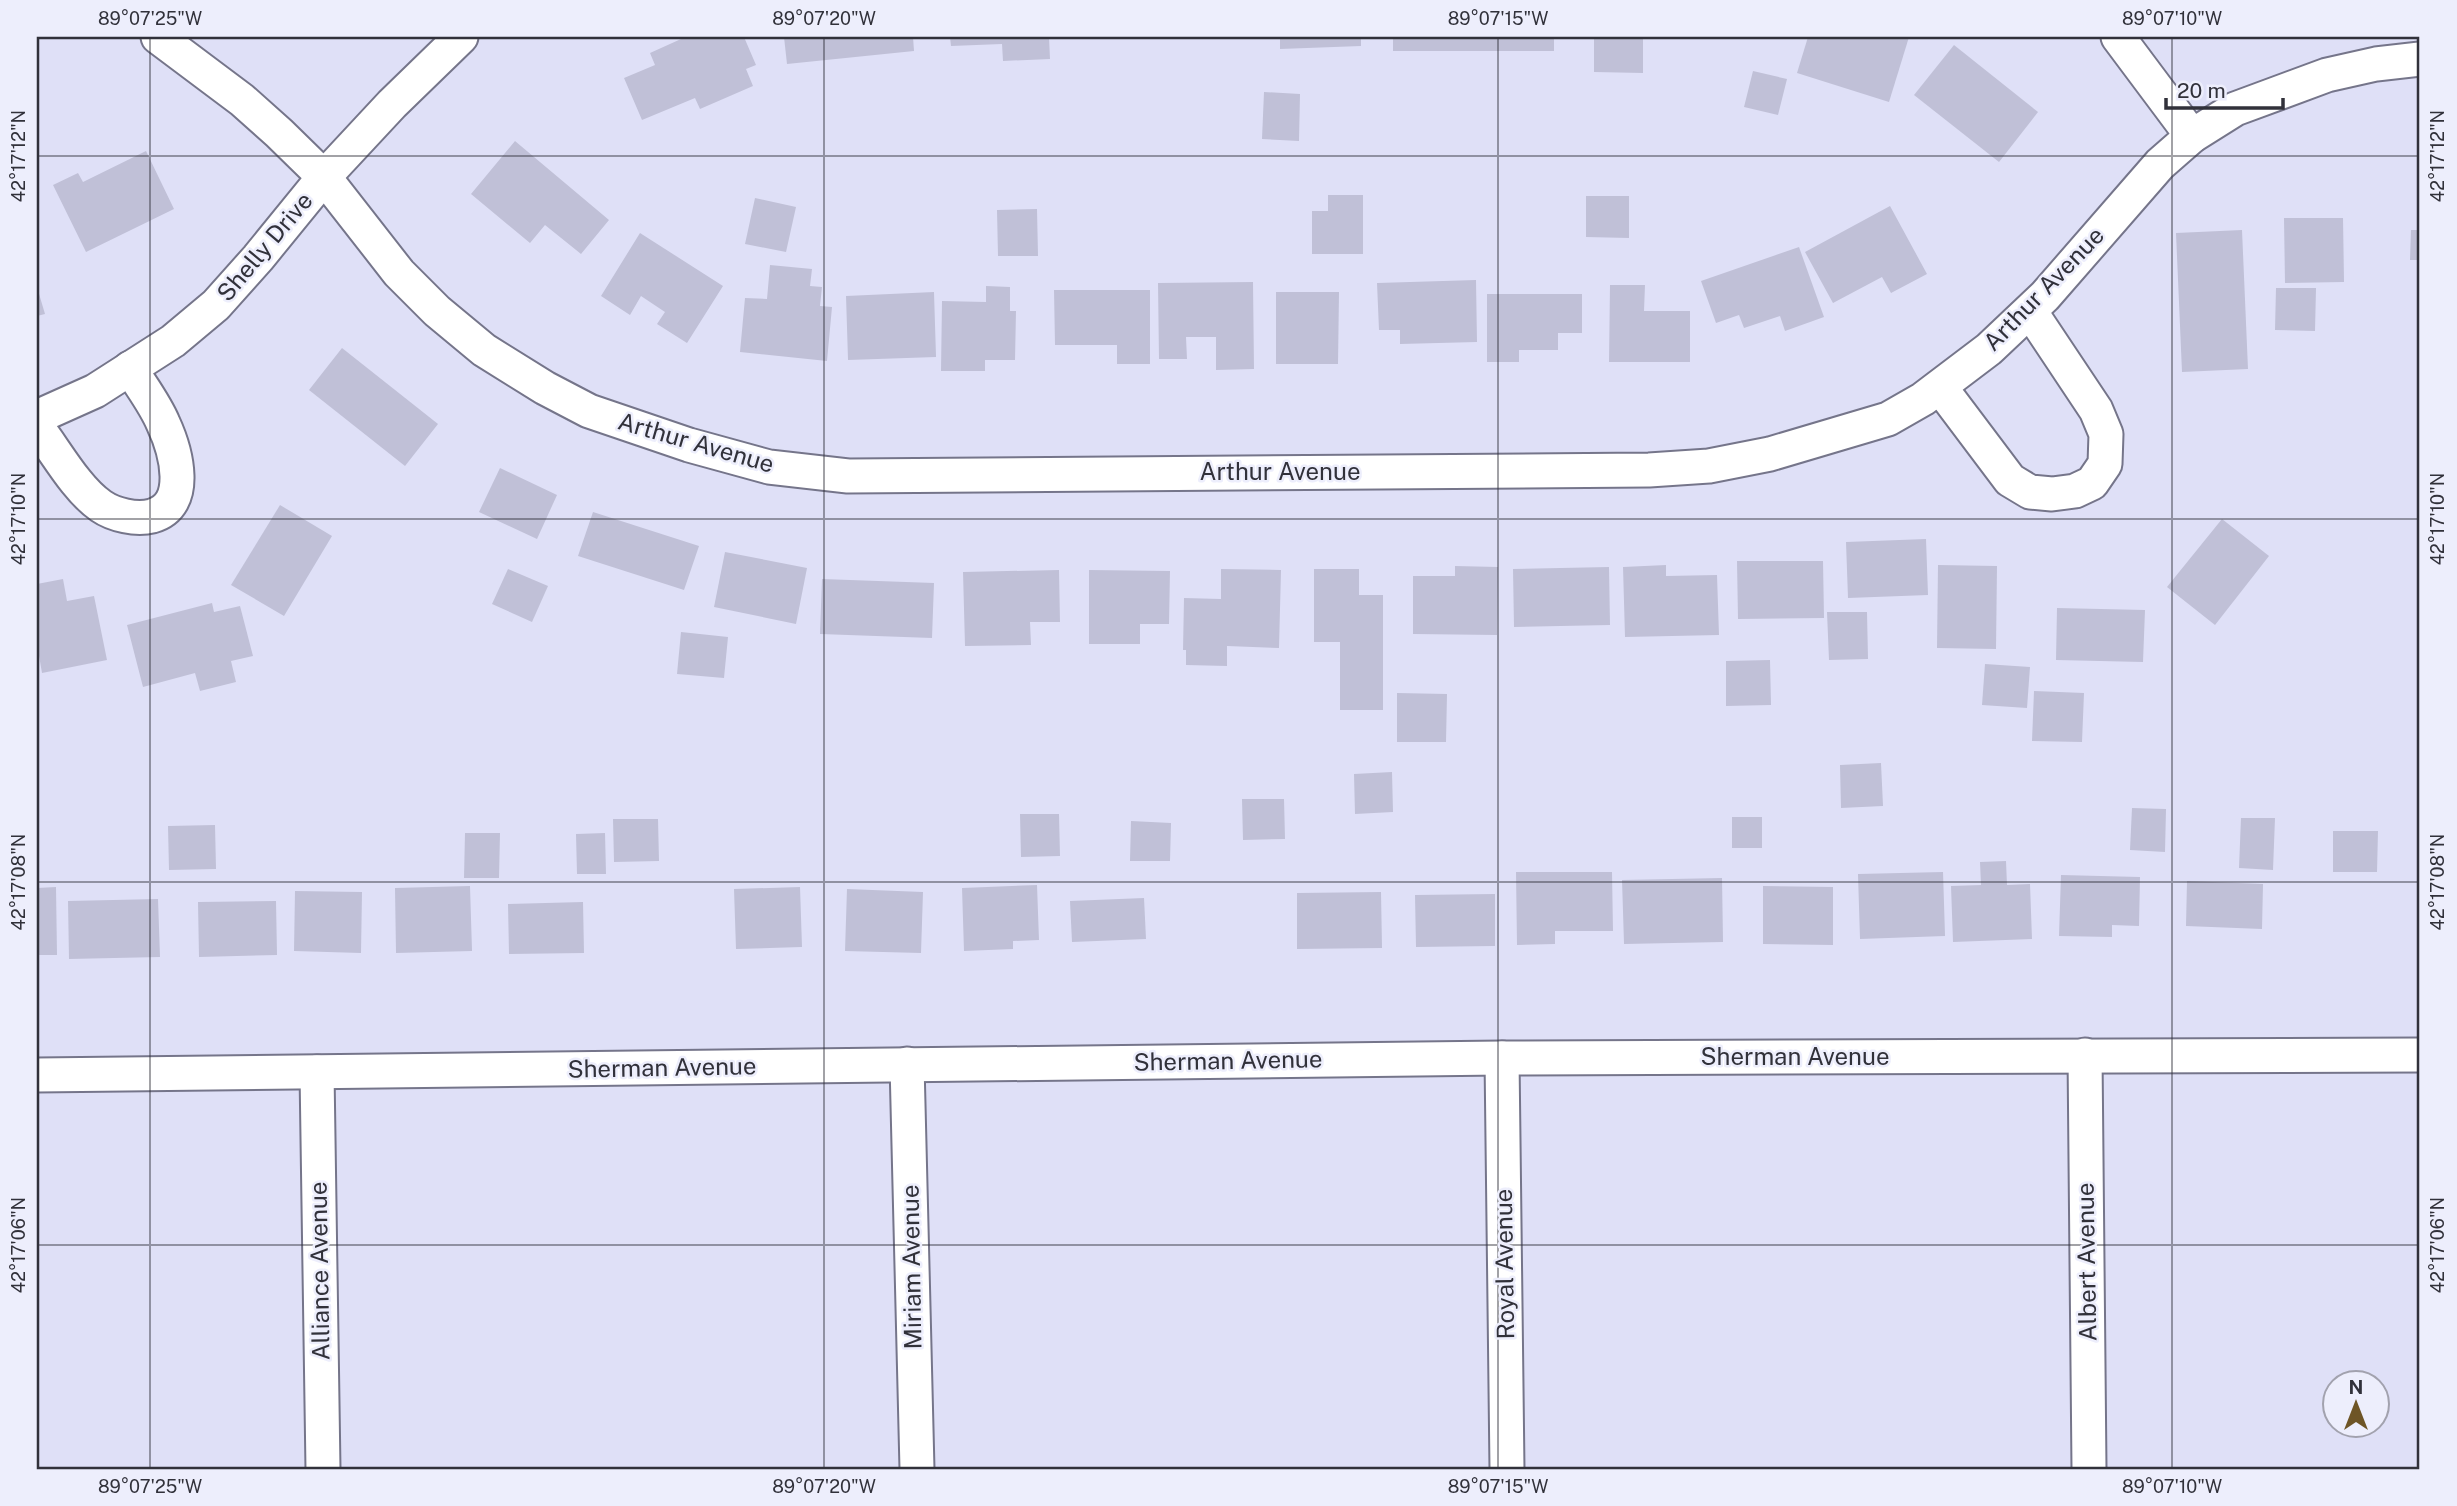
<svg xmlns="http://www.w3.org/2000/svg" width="2457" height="1506" viewBox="0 0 2457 1506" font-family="'Public Sans',sans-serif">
  <rect width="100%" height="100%" fill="#dfe0f7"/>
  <g fill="#c0c0d7">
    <polygon points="680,37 744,37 756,65 746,69 753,86 700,109 695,98 642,120 624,78 655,65 650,53 681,39"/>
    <polygon points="784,37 913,37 914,51 787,64"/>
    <polygon points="950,37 1049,37 1050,59 1003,61 1002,44 951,46"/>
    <rect x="1160" y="37" width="90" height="2"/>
    <polygon points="1280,37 1361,37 1361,46 1280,49"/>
    <rect x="1393" y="37" width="161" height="14"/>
    <polygon points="1594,37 1643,37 1643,73 1594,72"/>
    <polygon points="1808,37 1909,37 1889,102 1797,73"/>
    <polygon points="1954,45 2038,112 1999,162 1914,95"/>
    <polygon points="1753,71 1787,79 1778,115 1744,107"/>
    <polygon points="1264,92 1300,94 1299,141 1262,139"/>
    <polygon points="515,141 609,220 581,254 545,225 530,243 471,194"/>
    <polygon points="146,151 174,209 86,252 53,185 78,173 83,182"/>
    <polygon points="1328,195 1363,195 1363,254 1312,254 1312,211 1328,211"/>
    <polygon points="1586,196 1629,196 1629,238 1586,237"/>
    <polygon points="755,198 796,207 786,252 745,244"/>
    <polygon points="1890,206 1927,274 1891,293 1882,277 1833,303 1805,252"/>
    <polygon points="1037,209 1038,256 998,256 997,210"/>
    <polygon points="2284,218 2343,218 2344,282 2285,283"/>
    <polygon points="2242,230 2248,369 2182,372 2176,233"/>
    <polygon points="2411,230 2420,230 2420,260 2410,260"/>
    <polygon points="640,233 723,286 687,343 657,324 665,312 641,296 630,315 601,296"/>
    <polygon points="1799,247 1824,317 1785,331 1780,316 1744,328 1739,315 1716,323 1701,281"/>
    <polygon points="770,265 812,269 810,286 822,287 820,306 832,307 827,361 740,352 745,298 767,299"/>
    <polygon points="1476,280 1477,342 1400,344 1400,330 1379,330 1377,283"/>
    <polygon points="1253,282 1254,369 1216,370 1216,337 1186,337 1187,359 1159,359 1158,283"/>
    <polygon points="1610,285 1645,285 1644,311 1690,311 1690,362 1609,362"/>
    <polygon points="986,286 1010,287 1010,311 1016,311 1015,360 985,360 985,371 941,371 942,301 986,302"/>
    <polygon points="37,287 45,314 37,316"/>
    <polygon points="2276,288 2316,288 2315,331 2275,330"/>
    <polygon points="1054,290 1150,290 1150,364 1117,364 1117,345 1055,345"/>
    <polygon points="934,292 936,357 848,360 846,296"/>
    <polygon points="1276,292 1339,292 1338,364 1276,364"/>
    <polygon points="1487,294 1582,294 1582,333 1558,333 1558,350 1519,350 1519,362 1487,362"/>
    <polygon points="342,348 438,424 405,466 309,390"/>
    <polygon points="500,468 557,495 537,539 479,512"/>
    <polygon points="280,505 332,536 284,616 231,585"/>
    <polygon points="593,512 699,546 684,590 578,556"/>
    <polygon points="2222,519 2269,556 2215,625 2167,587"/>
    <polygon points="1926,539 1928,595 1848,598 1846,542"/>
    <polygon points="725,552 807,568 796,624 714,607"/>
    <polygon points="1737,561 1823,561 1824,618 1738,619"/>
    <polygon points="1666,565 1666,576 1717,575 1719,635 1625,637 1623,567"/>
    <polygon points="1938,565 1997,566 1996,649 1937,648"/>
    <polygon points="1455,566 1498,567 1497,635 1413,634 1413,576 1455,576"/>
    <polygon points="1609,567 1610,625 1514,627 1513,569"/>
    <polygon points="508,569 548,586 532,622 492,604"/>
    <polygon points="1221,569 1281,570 1279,648 1227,646 1227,666 1186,665 1186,650 1183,650 1184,598 1221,599"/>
    <polygon points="1314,569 1359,569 1359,595 1383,595 1383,710 1340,710 1340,642 1314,642"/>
    <polygon points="1059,570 1060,622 1030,622 1031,645 965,646 963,572"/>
    <polygon points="1089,570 1170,571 1169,624 1140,624 1140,644 1089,644"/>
    <polygon points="63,579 67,601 94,596 107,660 42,673 37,644 37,584"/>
    <polygon points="822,579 934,583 932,638 820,634"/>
    <polygon points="212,603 214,612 240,606 253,656 231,661 236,682 200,691 195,673 143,687 127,625"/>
    <polygon points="2057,608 2145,610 2143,662 2056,660"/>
    <polygon points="1827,612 1867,612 1868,659 1829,660"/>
    <polygon points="681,632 728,637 724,678 677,674"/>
    <polygon points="1770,660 1771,705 1726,706 1726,661"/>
    <polygon points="1985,664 2030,667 2027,708 1982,705"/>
    <polygon points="2034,691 2084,693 2082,742 2032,741"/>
    <polygon points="1397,693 1447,694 1446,742 1397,742"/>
    <polygon points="1881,763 1883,806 1841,808 1840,765"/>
    <polygon points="1392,772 1393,812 1355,814 1354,774"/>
    <polygon points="1242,799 1284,799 1285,839 1243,840"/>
    <polygon points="2132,808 2166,809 2165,852 2130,850"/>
    <polygon points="1020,814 1059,814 1060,856 1021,857"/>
    <rect x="1732" y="817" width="30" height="31"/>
    <polygon points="2241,818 2275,818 2273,870 2239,868"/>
    <polygon points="613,819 658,819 659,861 614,862"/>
    <polygon points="1131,821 1171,823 1170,861 1130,861"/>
    <polygon points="215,825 216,869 169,870 168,826"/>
    <polygon points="2333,831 2378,831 2377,872 2333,872"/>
    <polygon points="465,833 500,833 499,878 464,878"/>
    <polygon points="605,833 606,874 577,874 576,834"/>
    <polygon points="2006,861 2007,885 2030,884 2032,939 1953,942 1951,886 1981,885 1980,862"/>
    <polygon points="1516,872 1612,872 1613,931 1555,931 1555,944 1517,945"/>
    <polygon points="1943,872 1945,936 1860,939 1858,874"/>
    <polygon points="2061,875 2140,877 2139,926 2112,925 2112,937 2059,936"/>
    <polygon points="1722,878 1723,942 1624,944 1622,880"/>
    <polygon points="2187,881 2263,884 2262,929 2186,926"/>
    <polygon points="1037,885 1039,940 1013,941 1013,949 964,951 962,888"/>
    <polygon points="470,886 472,951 396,953 395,888"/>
    <polygon points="1763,886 1833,887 1833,945 1763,944"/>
    <polygon points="56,887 57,955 37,955 37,888"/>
    <polygon points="800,887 802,947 736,949 734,889"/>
    <polygon points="847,889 923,892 921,953 845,951"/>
    <polygon points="295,891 362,892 361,953 294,951"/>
    <polygon points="1381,892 1382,948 1297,949 1297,893"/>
    <polygon points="1495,894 1495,946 1416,947 1415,895"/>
    <polygon points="1144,898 1146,939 1072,942 1070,901"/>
    <polygon points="158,899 160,957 69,959 68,901"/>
    <polygon points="276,901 277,955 199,957 198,902"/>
    <polygon points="583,902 584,953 509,954 508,904"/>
  </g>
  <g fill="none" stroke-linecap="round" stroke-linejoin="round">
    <g stroke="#75758a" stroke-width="37">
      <g id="minor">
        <polyline points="158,37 242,100 279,133 324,177 399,273 437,311 484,350 545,388 589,411 689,445 769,467 848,476 1649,470 1709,466 1770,454 1888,419 1923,399 1989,349 2045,296 2160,164 2192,136 2235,109 2327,75 2376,64 2420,59"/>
        <polyline points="2118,37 2192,136"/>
        <polyline points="1940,387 2010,480 2030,492 2052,494 2075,491 2092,483 2105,464 2106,434 2096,410 2030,311"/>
        <polyline points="37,417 95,391 173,341 216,305 258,258 324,177 392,104 461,37"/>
        <path d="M37,427c18,23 39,62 64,79 13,9 35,14 51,10 39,-11 24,-65 11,-93 -8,-19 -22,-37 -33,-55"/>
        <polyline points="2085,1055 2089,1469"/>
        <polyline points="1502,1058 1507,1469"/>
        <polyline points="907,1064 917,1469"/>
        <polyline points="317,1072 323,1469"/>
        <polyline points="37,1075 1502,1058 2420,1055"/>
      </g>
    </g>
    <use href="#minor" stroke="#fff" stroke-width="33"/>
  </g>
  <path fill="none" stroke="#31313a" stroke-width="2" stroke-opacity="0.45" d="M150,37v1432M824,37v1432M1498,37v1432M2172,37v1432M37,156h2383M37,519h2383M37,882h2383M37,1245h2383"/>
  <g text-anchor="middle" stroke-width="5" stroke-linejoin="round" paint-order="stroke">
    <g font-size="24" fill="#31313a" stroke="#edeefc">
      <text transform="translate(265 247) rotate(-50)" y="8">Shelly Drive</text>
      <text transform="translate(2044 289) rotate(-46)" y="8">Arthur Avenue</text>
      <text transform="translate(696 443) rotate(16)" y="8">Arthur Avenue</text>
      <text x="1280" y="480">Arthur Avenue</text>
      <text x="1795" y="1065">Sherman Avenue</text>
      <text transform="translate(1228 1061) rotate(-1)" y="8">Sherman Avenue</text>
      <text transform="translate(662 1068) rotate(-1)" y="8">Sherman Avenue</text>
      <text transform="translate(2087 1262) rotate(-91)" y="8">Albert Avenue</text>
      <text transform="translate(1505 1264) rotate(-91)" y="8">Royal Avenue</text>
      <text transform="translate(912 1267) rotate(-91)" y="8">Miriam Avenue</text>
      <text transform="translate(320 1271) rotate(-91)" y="8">Alliance Avenue</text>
    </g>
  </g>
  <rect width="2457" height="1506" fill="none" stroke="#edeefc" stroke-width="77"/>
  <g transform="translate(2356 1404)"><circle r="33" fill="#edeefc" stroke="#a2a2ae" stroke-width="2"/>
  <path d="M0-5L12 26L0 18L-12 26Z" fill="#6e5526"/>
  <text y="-10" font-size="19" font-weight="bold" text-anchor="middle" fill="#31313a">N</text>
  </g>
  <path d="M2166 98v10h117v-10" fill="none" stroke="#31313a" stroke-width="3.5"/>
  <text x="2177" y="98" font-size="21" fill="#31313a" stroke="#edeefc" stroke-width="5" paint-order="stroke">20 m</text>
  <rect x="38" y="38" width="2380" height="1430" fill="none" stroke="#31313a" stroke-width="2.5"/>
  <g font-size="18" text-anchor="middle" fill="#31313a">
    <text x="150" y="25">89°07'25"W</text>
    <text x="824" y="25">89°07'20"W</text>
    <text x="1498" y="25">89°07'15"W</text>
    <text x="2172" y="25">89°07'10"W</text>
    <text transform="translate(19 156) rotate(-90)" y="6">42°17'12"N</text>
    <text transform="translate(2438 156) rotate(-90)" y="6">42°17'12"N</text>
    <text transform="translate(19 519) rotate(-90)" y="6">42°17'10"N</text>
    <text transform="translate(2438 519) rotate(-90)" y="6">42°17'10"N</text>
    <text transform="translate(19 882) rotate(-90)" y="6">42°17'08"N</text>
    <text transform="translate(2438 882) rotate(-90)" y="6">42°17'08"N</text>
    <text transform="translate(19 1245) rotate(-90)" y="6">42°17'06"N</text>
    <text transform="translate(2438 1245) rotate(-90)" y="6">42°17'06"N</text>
    <text x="150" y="1493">89°07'25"W</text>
    <text x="824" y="1493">89°07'20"W</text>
    <text x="1498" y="1493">89°07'15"W</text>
    <text x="2172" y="1493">89°07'10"W</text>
  </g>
</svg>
